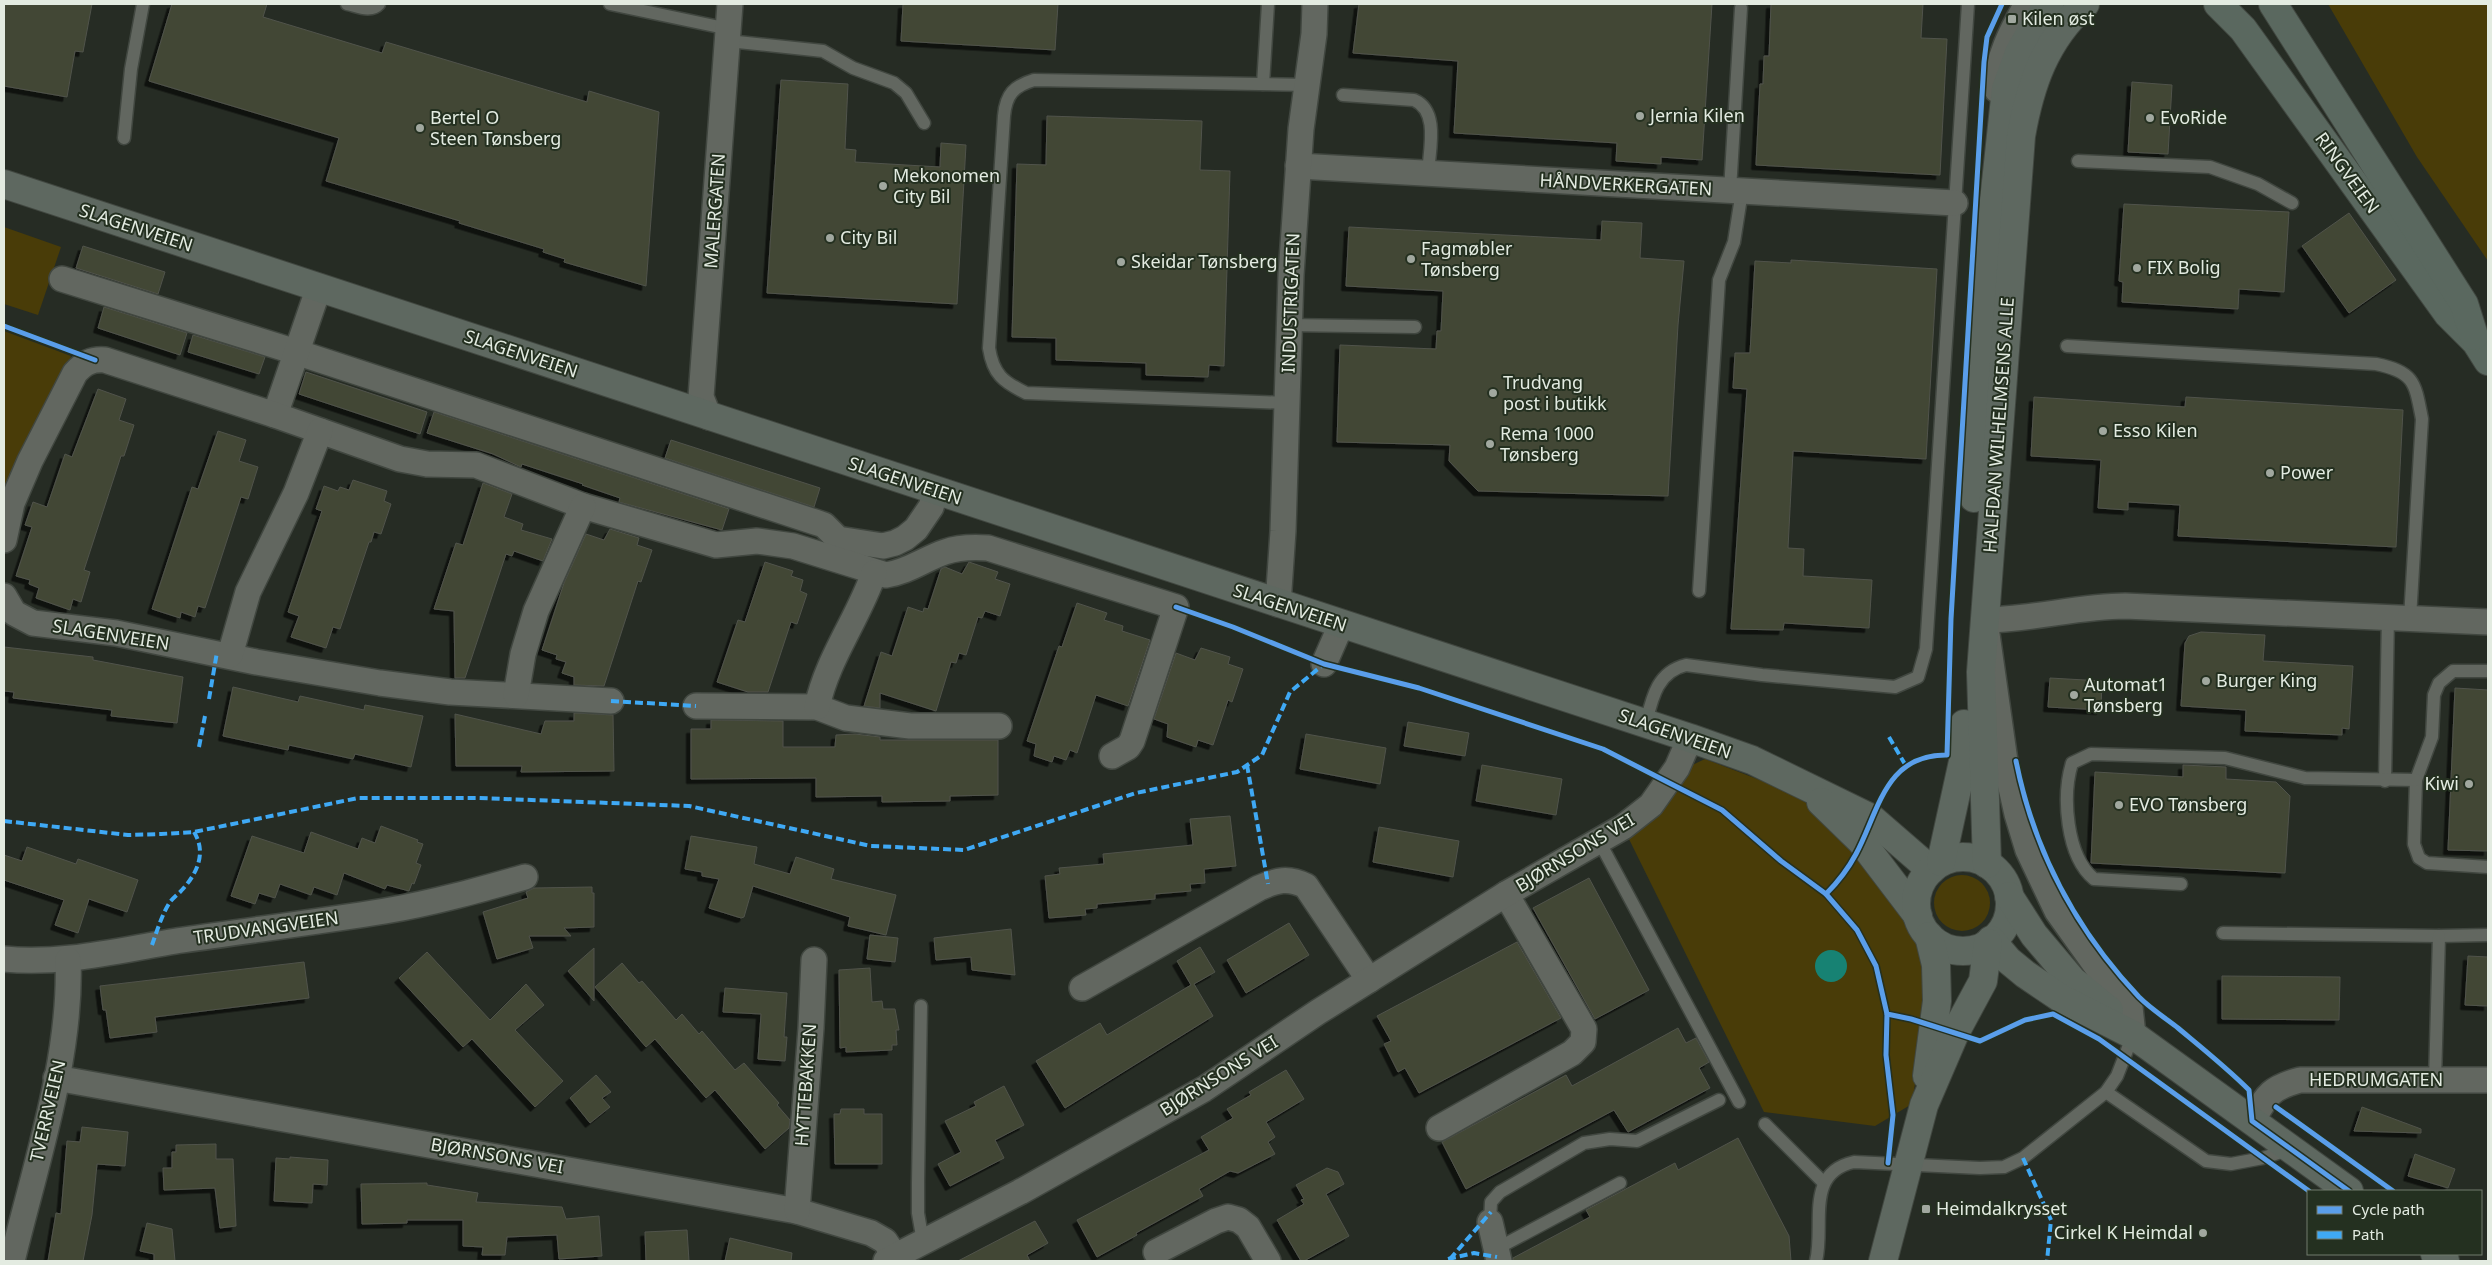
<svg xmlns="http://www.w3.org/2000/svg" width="2492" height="1265" viewBox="0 0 2492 1265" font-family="'Noto Sans',sans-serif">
  <defs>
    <filter id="shadow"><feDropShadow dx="-4.5" dy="4.5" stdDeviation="0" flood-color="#0009"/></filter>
  </defs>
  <rect width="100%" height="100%" fill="#262c24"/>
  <g fill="#493c08">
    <polygon points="2328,4 2488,4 2488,261 2417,157"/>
    <polygon points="4,227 61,247 38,315 4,304"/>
    <polygon points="4,331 71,356 68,368 4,508"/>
    <polygon points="1705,759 1778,787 1810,805 1866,860 1912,929 1923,958 1928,995 1912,1104 1875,1126 1764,1112 1623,827 1688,767"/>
    <circle cx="1962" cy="903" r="28"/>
  </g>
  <circle fill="#178273" cx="1831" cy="966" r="16"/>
  <g fill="#424734" stroke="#50534b" filter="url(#shadow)">
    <polygon points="4,4 92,4 83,52 75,51 67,97 4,86"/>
    <polygon points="172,4 267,4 263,17 382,53 386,42 587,102 589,91 659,112 646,286 564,262 565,259 543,252 544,249 459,223 460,221 326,181 339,138 149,81"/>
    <polygon points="903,4 1058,4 1055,50 901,41"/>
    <polygon points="1359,4 1712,4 1702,160 1661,157 1661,164 1616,161 1617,143 1454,133 1458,61 1353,53"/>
    <polygon points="1771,4 1923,4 1921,38 1947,39 1940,175 1756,165 1760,84 1763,84 1764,56 1769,56"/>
    <polygon points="781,80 848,84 845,149 856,150 855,162 940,167 941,143 966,145 957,304 767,293"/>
    <polygon points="2132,82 2172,85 2168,154 2128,152"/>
    <polygon points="1047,116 1202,121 1200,170 1230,171 1224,366 1209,365 1208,377 1146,375 1146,363 1056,360 1056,338 1012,337 1017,164 1046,165"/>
    <polygon points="2124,204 2289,212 2284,292 2239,289 2238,309 2122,302 2123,282 2119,281"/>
    <polygon points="2349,213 2396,280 2349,313 2302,246"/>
    <polygon points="1602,221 1642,223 1640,258 1684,261 1678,325 1668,496 1478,491 1449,461 1450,445 1337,442 1340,345 1436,349 1437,331 1441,331 1443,291 1346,286 1349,227 1601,240"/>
    <polygon points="83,246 165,272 158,294 76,268"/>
    <polygon points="1791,260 1937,269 1926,459 1793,451 1788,548 1804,549 1803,576 1872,580 1869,628 1784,623 1783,630 1731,629 1747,389 1733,388 1735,353 1750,353 1755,261 1791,263"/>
    <polygon points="104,307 187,333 180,355 98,328"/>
    <polygon points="193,335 265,357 259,374 188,352"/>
    <polygon points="306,372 427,412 420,434 299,394"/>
    <polygon points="98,389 126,399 119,420 134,425 124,456 121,456 84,570 90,572 81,602 73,599 70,610 36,598 39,588 29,584 30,580 16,576 32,527 25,525 33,502 47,507 65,454 72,457"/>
    <polygon points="2034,397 2185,407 2186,397 2403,410 2396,547 2178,536 2180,505 2128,502 2128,510 2098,508 2101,460 2031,456"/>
    <polygon points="434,412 729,509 722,530 619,502 620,498 582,485 583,484 522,464 521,467 493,454 427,433"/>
    <polygon points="218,431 246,440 239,461 258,467 248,499 241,497 205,608 198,606 195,617 181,612 180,618 152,609 192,487 198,489"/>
    <polygon points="671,440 820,488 814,507 665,458"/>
    <polygon points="353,480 387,491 384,501 391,504 381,534 374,532 371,542 369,542 340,629 333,627 326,648 291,637 299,616 288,612 322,511 316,509 324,486 338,491 340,487 349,490"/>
    <polygon points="483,483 512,494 504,517 523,524 521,530 552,539 543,561 514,551 512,556 506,554 465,678 455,678 454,611 434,609 456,543 463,545"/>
    <polygon points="610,529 639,538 637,545 652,550 641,582 638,581 604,686 574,685 574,677 562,673 566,662 556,659 557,655 542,650 564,583 586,534 604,540"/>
    <polygon points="765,562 793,571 791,576 803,580 800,591 807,594 797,624 791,622 768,692 748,692 717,682 738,620 745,622"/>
    <polygon points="969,562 998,572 995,579 1010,584 1000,616 985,611 982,618 978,617 966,655 959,653 956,663 951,662 936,711 880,693 880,708 864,706 881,652 892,656 908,607 923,612 924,608 928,609 941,569 945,567 962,574"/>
    <polygon points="1077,603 1107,613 1104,620 1123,626 1122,631 1150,640 1128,706 1096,695 1077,753 1070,750 1066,760 1054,756 1052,762 1034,756 1036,744 1027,741 1059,646 1062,647"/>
    <polygon points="2201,632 2265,635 2263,661 2353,666 2349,729 2342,728 2342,735 2245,731 2246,710 2181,706 2185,643 2189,636"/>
    <polygon points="4,647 93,657 93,660 183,677 177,723 111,716 112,710 13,698 14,692 4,691"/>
    <polygon points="1201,648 1230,657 1228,664 1243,669 1232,702 1228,700 1213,745 1198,740 1196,747 1167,737 1168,724 1154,719 1176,653 1195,660"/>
    <polygon points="2050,678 2102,681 2101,710 2048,707"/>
    <polygon points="233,687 298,702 300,696 364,710 365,705 423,716 411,767 355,754 353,759 289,745 288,750 223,736"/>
    <polygon points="2455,688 2488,690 2488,851 2448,850"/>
    <polygon points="574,713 613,715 614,771 521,772 522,766 456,766 455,714 541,734 545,721 574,721"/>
    <polygon points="711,720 783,721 783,747 835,747 836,735 855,734 880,737 880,740 998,740 998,795 950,796 950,801 882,802 882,796 816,797 816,778 691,779 691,729 711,729"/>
    <polygon points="1408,722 1469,733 1465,756 1404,746"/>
    <polygon points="1306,734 1386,748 1380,784 1300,769"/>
    <polygon points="1482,765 1562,779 1556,815 1476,801"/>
    <polygon points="2183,765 2226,767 2226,779 2276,782 2290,796 2285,873 2091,863 2095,772 2183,777"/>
    <polygon points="1230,816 1236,866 1204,869 1205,883 1190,884 1191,891 1155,894 1155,899 1097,904 1097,908 1085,909 1086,915 1049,918 1045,876 1060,874 1059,868 1104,864 1103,854 1193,845 1190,819"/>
    <polygon points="381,826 418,840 417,842 423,844 416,863 421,865 414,884 412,883 409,891 387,885 385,889 344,873 337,895 314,887 311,895 280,884 275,898 259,893 255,904 231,896 252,836 304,853 311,832 358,849 362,838 375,843"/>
    <polygon points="1379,827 1459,841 1453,877 1373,862"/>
    <polygon points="691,836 757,847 754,864 790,874 796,857 834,869 831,879 896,895 886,935 848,926 850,917 753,886 744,917 741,918 709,908 719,879 702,876 702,872 685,869"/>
    <polygon points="27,847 76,864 78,859 138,880 127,912 89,899 78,933 55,925 64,900 4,880 4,855 22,861"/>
    <polygon points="1589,878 1649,990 1595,1019 1533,908"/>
    <polygon points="592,887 592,893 594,893 594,927 564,928 571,936 529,936 533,948 497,959 483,912 528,898 526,892 534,888"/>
    <polygon points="1289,923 1309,955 1246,993 1227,960"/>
    <polygon points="1011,929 1015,975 972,970 971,957 936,960 934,938"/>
    <polygon points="870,935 898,938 895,962 867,959"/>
    <polygon points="1517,942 1561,1018 1419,1093 1405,1068 1398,1072 1384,1044 1391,1041 1377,1016"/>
    <polygon points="1200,947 1215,972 1194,984 1213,1016 1065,1108 1036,1061 1100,1023 1107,1035 1191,985 1177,961"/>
    <polygon points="594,948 594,1001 568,971"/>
    <polygon points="427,952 490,1020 526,984 544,1005 515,1030 563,1081 535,1107 472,1039 463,1047 399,978"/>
    <polygon points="2468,956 2488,957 2488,1006 2465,1005"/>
    <polygon points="304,962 309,998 155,1017 157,1032 110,1038 106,1010 103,1010 100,986"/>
    <polygon points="622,963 639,983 642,981 676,1020 682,1014 699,1034 702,1031 735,1070 744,1063 779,1103 777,1105 790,1120 789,1128 765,1149 715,1090 706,1098 655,1039 646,1047 595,987"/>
    <polygon points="870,968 872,1002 882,1001 883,1009 895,1009 899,1030 896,1030 897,1045 892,1045 892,1050 846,1052 846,1047 840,1048 839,970"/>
    <polygon points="2222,976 2340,977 2339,1020 2222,1019"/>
    <polygon points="725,988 787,993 784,1037 787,1037 785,1061 758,1059 761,1014 723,1012"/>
    <polygon points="1678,1028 1686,1043 1696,1038 1709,1062 1699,1068 1710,1088 1628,1132 1614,1110 1466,1189 1442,1142 1566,1075 1572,1086"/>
    <polygon points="1286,1070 1304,1099 1266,1122 1275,1137 1268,1142 1275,1154 1238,1173 1230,1171 1199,1189 1203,1196 1136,1233 1137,1235 1097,1257 1077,1220 1209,1150 1201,1137 1233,1118 1227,1109 1251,1095 1249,1092"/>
    <polygon points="596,1075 611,1092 602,1098 610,1107 590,1123 570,1098"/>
    <polygon points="1004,1086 1024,1125 995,1140 1004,1158 950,1186 938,1164 961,1152 945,1121 976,1106 974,1102"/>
    <polygon points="2362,1107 2421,1129 2421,1133 2354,1131"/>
    <polygon points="841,1109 864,1109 864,1114 882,1114 882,1164 835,1164 834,1114 840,1114"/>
    <polygon points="82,1127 128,1132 125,1166 97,1164 92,1215 83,1261 48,1261 56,1213 61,1214 67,1141 80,1142"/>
    <polygon points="1738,1138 1789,1236 1791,1261 1513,1261 1513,1258 1590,1217 1586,1210 1675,1163 1678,1170"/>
    <polygon points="216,1144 216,1159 233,1159 236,1226 220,1228 215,1188 164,1190 163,1168 172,1168 172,1152 176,1152 176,1145"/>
    <polygon points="2415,1154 2455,1169 2448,1188 2408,1176"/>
    <polygon points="290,1157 328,1160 327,1185 313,1184 312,1203 274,1201 276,1158 290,1159"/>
    <polygon points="1327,1168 1338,1172 1344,1184 1326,1194 1349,1236 1304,1261 1301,1261 1277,1220 1304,1204 1301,1200 1304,1199 1296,1185"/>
    <polygon points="427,1183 427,1185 478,1193 476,1202 562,1207 566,1219 599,1216 602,1256 559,1259 557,1235 507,1237 505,1255 482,1255 483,1247 463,1246 463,1220 407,1220 407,1223 362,1224 361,1184"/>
    <polygon points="1035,1221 1048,1243 1027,1255 1030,1261 958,1261"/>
    <polygon points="147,1223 172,1229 175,1261 154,1261 154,1254 140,1251"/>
    <polygon points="687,1230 689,1261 646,1261 645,1232"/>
    <polygon points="730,1238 792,1253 791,1261 725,1261"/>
  </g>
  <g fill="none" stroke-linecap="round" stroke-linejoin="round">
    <g stroke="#414740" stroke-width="15">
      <g id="service">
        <path d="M347,4c10,2 24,9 32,0"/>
        <polyline points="610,4 729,29"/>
        <polyline points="728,41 823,51 853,68 894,83 906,93 924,123"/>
        <polyline points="1263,84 1268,4"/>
        <path d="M1343,95l71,5c26,11 15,51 14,74"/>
        <polyline points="124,138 131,69 143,4"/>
        <polyline points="2078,161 2210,167 2258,184 2292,203"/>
        <polyline points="1730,190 1741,8"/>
        <polyline points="1289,325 1415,327"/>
        <path d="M2067,346l309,18c39,8 39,19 46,55l-12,199"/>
        <path d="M1287,403l-261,-10c-23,-11 -33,-19 -37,-45l15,-232c2,-22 10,-30 30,-36l274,5"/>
        <polyline points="1699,591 1719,280 1734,242 1742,191"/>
        <polyline points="2488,671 2453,671 2439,683 2434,695 2432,737 2416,780 2414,844 2419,858 2427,863 2488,867"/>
        <path d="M1646,723c6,-25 11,-51 40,-58l76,10 133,12 23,-10 8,-28 42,-645"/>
        <polyline points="2385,781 2388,616"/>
        <polyline points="1598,839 1739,1102"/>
        <path d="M2181,884l-87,-5c-28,-23 -32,-83 -22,-116l19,-9 134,4 80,20 111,2"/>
        <polyline points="2223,933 2439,936 2488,935"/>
        <polyline points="921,1006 918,1182 918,1213 923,1242"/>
        <polyline points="2435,1080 2439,936"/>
        <polyline points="2106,1092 2206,1161 2231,1164 2263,1158 2290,1149"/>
        <polyline points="1765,1124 1823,1182"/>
        <polyline points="1490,1222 1491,1202 1500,1192 1584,1143 1610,1139 1637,1141 1719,1100"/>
        <polyline points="1496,1249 1620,1183"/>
        <path d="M1816,1261c9,-36 -12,-88 38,-99l126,6 24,-1 19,-9 83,-66 11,-16 16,-41"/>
      </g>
    </g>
    <g stroke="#414740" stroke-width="28">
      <g id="minor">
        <path d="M1997,90c-2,-29 16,-62 30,-86"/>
        <polyline points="1298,166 1955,203"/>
        <polyline points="62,279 296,352 815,522 824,525 838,539 883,546 895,543 905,538 916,529 931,507 936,491"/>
        <polyline points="275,415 319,287"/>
        <polyline points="709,417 701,397 730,4"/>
        <path d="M4,540l8,-37 18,-42 45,-88c9,-10 16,-14 30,-13l170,55 125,44 27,5 49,1 107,41 133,39 41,-4 36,5 93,29c22,-3 38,-16 59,-23 14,-5 29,-5 43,-4l188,59 -44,134 -4,6 -16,9"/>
        <polyline points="4,596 14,613 33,623 116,633 256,662 380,683 450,692 611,701"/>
        <polyline points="1278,604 1283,531 1291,275 1301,129 1314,34 1315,4"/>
        <polyline points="230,655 248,592 296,493 320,431"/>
        <polyline points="1324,664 1341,625"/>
        <polyline points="516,695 523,654 536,611 583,506"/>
        <polyline points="696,706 817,707 846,718 910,726 999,726"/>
        <path d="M817,707c10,-48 41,-88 57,-134"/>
        <path d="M4,959c61,6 119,-10 179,-19 68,-10 135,-18 202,-29 48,-8 94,-21 140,-34"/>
        <path d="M1082,988l177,-100c18,-8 29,-11 47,-2l63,94"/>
        <path d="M2133,1035l-3,-28 -23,-26 -50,-70 -29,-61 -11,-36 -12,-53 -20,-141c47,0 93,-14 140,-14l363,16"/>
        <polyline points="56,1078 797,1211 871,1233 885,1241 895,1256"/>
        <path d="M2252,1121c15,-26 18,-33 48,-41h188"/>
        <polyline points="1439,1128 1572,1053 1583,1042 1584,1029 1506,894"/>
        <polyline points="797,1211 811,1028 814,960"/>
        <polyline points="1490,1222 1499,1261"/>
        <polyline points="1156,1252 1216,1221 1228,1217 1239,1220 1248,1227 1268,1261"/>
        <path d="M12,1261c23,-95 60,-204 56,-301"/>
        <polyline points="886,1261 1020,1192 1204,1089 1318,1012 1506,894 1623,827 1651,805 1677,768 1690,738"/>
      </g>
    </g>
    <g stroke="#414740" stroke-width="30">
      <g id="secondary">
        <polyline points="4,184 1690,738 1752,760 1871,818 1931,870"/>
        <polyline points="1974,498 1993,210 2006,89 2019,53 2037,21 2050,4"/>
        <polyline points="1821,802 1861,841 1918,916"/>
        <circle cx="1963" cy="904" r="47"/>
        <polyline points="1941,862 1964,757 1964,724"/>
        <path d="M1987,864l-6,-192 40,-536c9,-51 24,-96 64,-132"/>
        <polyline points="2009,896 2034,935 2072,980 2109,1010"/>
        <polyline points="1991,940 2008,960 2025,974 2062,999 2133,1035 2349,1191"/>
        <polyline points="1927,1076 1937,1001 1936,965 1929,936"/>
        <polyline points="2435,1254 2445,1261"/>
        <polyline points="1883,1261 1924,1105 1955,1033 1983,981 1988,943"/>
      </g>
    </g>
    <g stroke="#414740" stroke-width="30">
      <g id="primary">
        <polyline points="2218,4 2243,29 2448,314 2476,342 2488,361"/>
        <polyline points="2273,4 2464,304 2474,336"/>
      </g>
    </g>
    <use href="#service" stroke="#626760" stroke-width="12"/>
    <use href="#minor" stroke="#626760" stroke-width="25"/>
    <use href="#secondary" stroke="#5e6860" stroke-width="28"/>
    <use href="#primary" stroke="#5a685f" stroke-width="28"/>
    <g stroke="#3fa9f5" stroke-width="4" stroke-dasharray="8 4" stroke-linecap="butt">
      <polyline points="209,699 217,652"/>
      <polyline points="611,701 696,706"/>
      <polyline points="1889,737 1906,766"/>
      <polyline points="199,747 205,716"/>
      <polyline points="1247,765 1268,884"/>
      <polyline points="4,821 128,835 161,834 194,832 358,798 479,798 689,806 871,846 964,850 1136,793 1237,772 1262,755 1290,692 1324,664"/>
      <path d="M152,945c5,-14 10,-31 18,-43 3,-4 8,-8 11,-11 16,-17 26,-38 13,-59"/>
      <polyline points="2023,1158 2051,1220 2047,1261"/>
      <polyline points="1448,1259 1474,1253 1497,1257"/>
      <polyline points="1450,1259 1491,1212"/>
    </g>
    <g stroke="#243020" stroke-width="8">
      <g id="cycleway">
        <polyline points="4,326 95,360"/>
        <polyline points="1176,607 1233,627 1324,664 1419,688 1603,749 1722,810 1781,861 1826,894 1857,930 1876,966 1887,1014 1911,1019 1980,1041 2025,1020 2053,1014 2099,1039 2309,1191"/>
        <path d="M2016,761c18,90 60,169 123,236 11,11 26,21 39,31 24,20 49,40 71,62l3,31 97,70"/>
        <path d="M1826,894c12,-12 22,-25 30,-40 23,-43 29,-100 91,-99l4,-136 33,-557 3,-25 15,-33"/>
        <polyline points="1887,1014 1886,1055 1893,1115 1888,1163"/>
        <polyline points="2276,1107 2393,1191"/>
      </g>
    </g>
    <use href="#cycleway" stroke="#5a9eea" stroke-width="5"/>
  </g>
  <g fill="#a1a89f" stroke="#243020" stroke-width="2">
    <rect x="2007" y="14" width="10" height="10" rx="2.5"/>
    <circle cx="1640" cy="116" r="5"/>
    <circle cx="2150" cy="118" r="5"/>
    <circle cx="420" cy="128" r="5"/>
    <circle cx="883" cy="186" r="5"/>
    <circle cx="830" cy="238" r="5"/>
    <circle cx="1411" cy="259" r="5"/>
    <circle cx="1121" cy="262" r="5"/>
    <circle cx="2137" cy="268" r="5"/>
    <circle cx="1493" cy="393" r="5"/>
    <circle cx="2103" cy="431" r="5"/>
    <circle cx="1490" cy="444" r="5"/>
    <circle cx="2270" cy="473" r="5"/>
    <circle cx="2206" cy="681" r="5"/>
    <circle cx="2074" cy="695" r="5"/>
    <circle cx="2469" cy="784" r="5"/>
    <circle cx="2119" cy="805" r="5"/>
    <rect x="1921" y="1204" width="10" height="10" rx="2.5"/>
    <circle cx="2203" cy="1233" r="5"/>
  </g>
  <g text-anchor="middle" stroke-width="4" stroke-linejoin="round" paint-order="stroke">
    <g font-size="18" fill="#e3ebe1" stroke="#243020" text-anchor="start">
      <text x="2022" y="25">Kilen øst</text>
      <text x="1650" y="122">Jernia Kilen</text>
      <text x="430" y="124">Bertel O<tspan x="430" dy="21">Steen Tønsberg</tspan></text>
      <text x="2160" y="124">EvoRide</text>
      <text x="893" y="182">Mekonomen<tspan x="893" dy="21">City Bil</tspan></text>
      <text x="840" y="244">City Bil</text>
      <text x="1421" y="255">Fagmøbler<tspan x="1421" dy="21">Tønsberg</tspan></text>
      <text x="1131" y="268">Skeidar Tønsberg</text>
      <text x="2147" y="274">FIX Bolig</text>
      <text x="1503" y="389">Trudvang<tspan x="1503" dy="21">post i butikk</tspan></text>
      <text x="2113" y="437">Esso Kilen</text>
      <text x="1500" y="440">Rema 1000<tspan x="1500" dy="21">Tønsberg</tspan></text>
      <text x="2280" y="479">Power</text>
      <text x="2216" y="687">Burger King</text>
      <text x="2084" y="691">Automat1<tspan x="2084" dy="21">Tønsberg</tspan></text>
      <text x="2459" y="790" text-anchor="end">Kiwi</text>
      <text x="2129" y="811">EVO Tønsberg</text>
      <text x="1936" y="1215">Heimdalkrysset</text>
      <text x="2193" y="1239" text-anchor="end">Cirkel K Heimdal</text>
    </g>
    <g font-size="18" fill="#e3ebe1" stroke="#243020">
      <text transform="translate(2347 173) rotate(54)" y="6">RINGVEIEN</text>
      <text transform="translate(1626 185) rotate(3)" y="6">HÅNDVERKERGATEN</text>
      <text transform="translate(715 211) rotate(-86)" y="6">MALERGATEN</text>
      <text transform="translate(136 228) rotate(18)" y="6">SLAGENVEIEN</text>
      <text transform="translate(1291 303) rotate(-88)" y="6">INDUSTRIGATEN</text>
      <text transform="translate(521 354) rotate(18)" y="6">SLAGENVEIEN</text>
      <text transform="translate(1999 425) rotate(-86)" y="6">HALFDAN WILHELMSENS ALLE</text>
      <text transform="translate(905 481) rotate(18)" y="6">SLAGENVEIEN</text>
      <text transform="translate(1290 608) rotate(18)" y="6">SLAGENVEIEN</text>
      <text transform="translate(111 635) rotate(9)" y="6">SLAGENVEIEN</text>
      <text transform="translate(1675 734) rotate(19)" y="6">SLAGENVEIEN</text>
      <text transform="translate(1575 853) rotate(-31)" y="6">BJØRNSONS VEI</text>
      <text transform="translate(266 928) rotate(-8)" y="6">TRUDVANGVEIEN</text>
      <text transform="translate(1219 1076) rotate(-32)" y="6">BJØRNSONS VEI</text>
      <text x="2376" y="1086">HEDRUMGATEN</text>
      <text transform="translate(806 1085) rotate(-86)" y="6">HYTTEBAKKEN</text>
      <text transform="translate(48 1111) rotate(-77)" y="6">TVERRVEIEN</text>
      <text transform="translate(497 1156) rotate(10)" y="6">BJØRNSONS VEI</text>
    </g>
  </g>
  <rect width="2492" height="1265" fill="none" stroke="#e3ebe1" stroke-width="10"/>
  <rect x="2307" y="1190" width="175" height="65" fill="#243020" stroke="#707b6d"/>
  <rect x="2317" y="1206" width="25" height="8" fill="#5a9eea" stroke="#707b6d"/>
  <text x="2352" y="1215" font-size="15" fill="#e3ebe1">Cycle path</text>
  <rect x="2317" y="1231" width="25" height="8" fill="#3fa9f5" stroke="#707b6d"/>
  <text x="2352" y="1240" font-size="15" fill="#e3ebe1">Path</text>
</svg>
